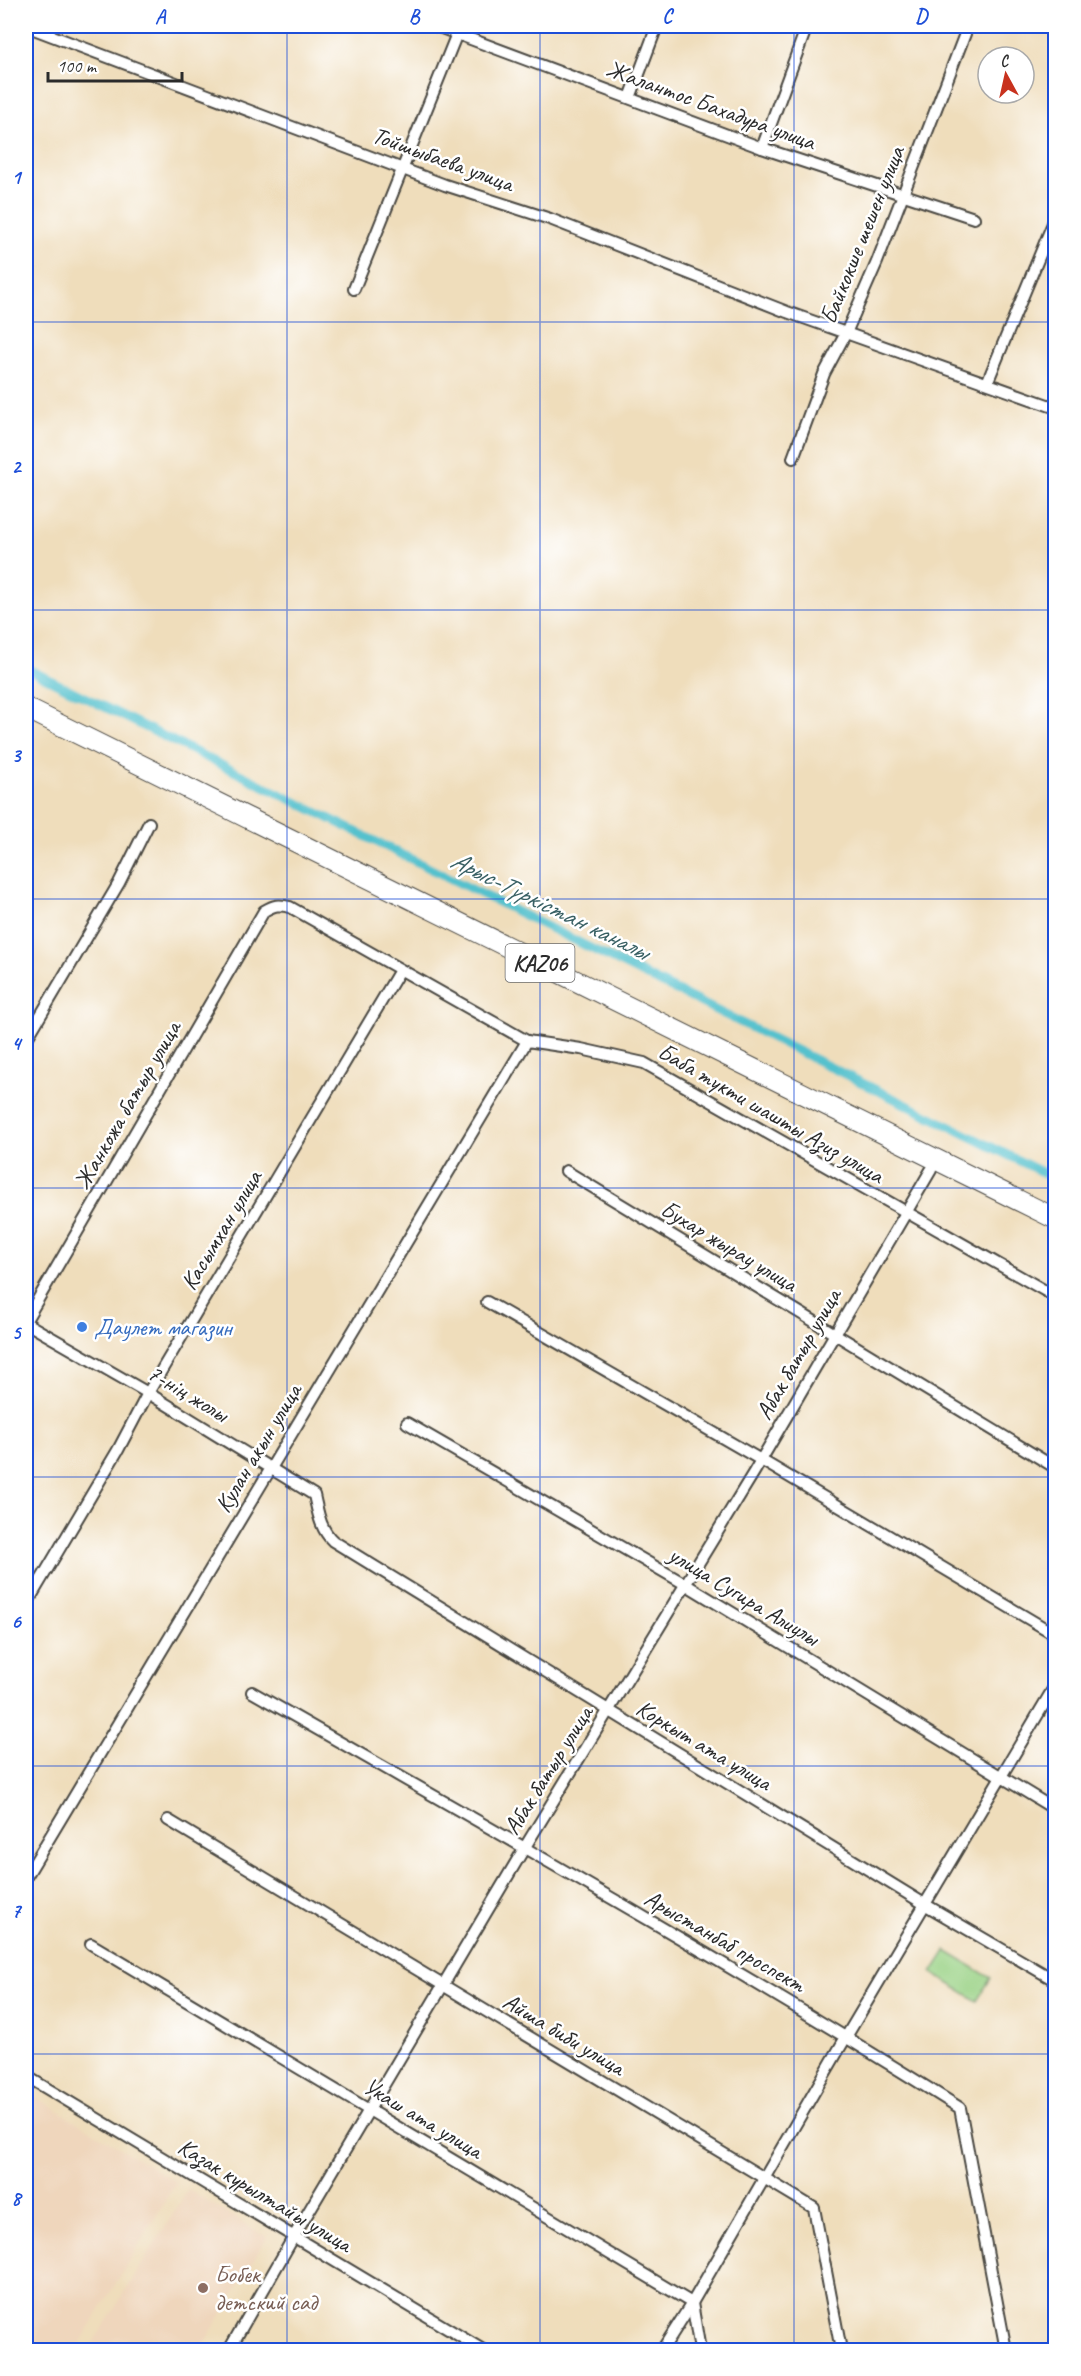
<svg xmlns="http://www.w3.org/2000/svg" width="1081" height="2376" viewBox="0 0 1081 2376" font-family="Caveat,sans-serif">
  <rect width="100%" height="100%" fill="#fff"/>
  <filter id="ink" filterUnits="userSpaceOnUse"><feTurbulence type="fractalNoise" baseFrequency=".0167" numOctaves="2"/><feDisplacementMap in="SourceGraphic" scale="12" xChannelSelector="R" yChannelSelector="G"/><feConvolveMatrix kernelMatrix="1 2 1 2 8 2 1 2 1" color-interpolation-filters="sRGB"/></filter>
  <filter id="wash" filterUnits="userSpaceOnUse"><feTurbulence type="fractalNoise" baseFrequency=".008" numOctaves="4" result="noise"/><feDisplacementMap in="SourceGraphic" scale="24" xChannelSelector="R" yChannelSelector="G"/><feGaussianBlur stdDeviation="1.35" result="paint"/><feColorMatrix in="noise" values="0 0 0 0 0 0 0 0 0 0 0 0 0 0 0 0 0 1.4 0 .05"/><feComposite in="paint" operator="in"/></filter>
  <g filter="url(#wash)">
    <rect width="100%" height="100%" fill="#efddbb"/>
    <g fill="#efd6bc">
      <polygon points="26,2091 176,2182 76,2350 26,2350"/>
      <polygon points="188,2190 267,2237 200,2350 96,2350 91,2347"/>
    </g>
    <polygon fill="#9ad285" stroke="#627e58" stroke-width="1.5" points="946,1951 991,1978 977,2001 932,1973"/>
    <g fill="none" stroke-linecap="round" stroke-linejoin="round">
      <polyline stroke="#54c1cd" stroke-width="9" points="26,668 1056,1179"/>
    </g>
  </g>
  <g filter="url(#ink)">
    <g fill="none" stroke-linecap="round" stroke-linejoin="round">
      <g stroke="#484641" stroke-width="14">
        <g id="street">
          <polyline points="26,26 445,185 550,219 787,312 1056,408"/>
          <polyline points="436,26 762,148 974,218"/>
          <polyline points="630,98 657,26"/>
          <polyline points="762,148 807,26"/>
          <polyline points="354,289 460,26"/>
          <polyline points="987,383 1056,216"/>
          <polyline points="793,458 824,374 846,333 877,262 968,26"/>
          <polyline points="26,1040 119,883 149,823"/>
          <polyline points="566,1171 1056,1468"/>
          <polyline points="487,1302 761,1460 1056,1635"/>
          <path d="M26,1320l238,-409c10,-6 15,-7 26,-4l237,134 54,8 63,14 412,234"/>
          <path d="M26,1323l122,70 166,102c4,17 6,34 19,46l593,364 130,76"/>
          <polyline points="407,1423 685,1584 1056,1810"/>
          <polyline points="26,1605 118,1450 148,1393 400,970"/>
          <path d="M252,1692c238,136 476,270 708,416l46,242"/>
          <polyline points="168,1820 814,2208 841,2350"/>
          <polyline points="26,1877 527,1041"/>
          <polyline points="91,1944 692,2303 700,2350"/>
          <polyline points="26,2076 483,2350"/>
          <polyline points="229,2350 293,2238 525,1847 754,1472 931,1170"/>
          <polyline points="662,2350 692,2303 846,2037 1056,1684"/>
        </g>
      </g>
      <g stroke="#484641" stroke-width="22">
        <polyline id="highway" points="26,708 1056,1219"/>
      </g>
      <use href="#street" stroke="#fff" stroke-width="10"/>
      <use href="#highway" stroke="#fff" stroke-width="20"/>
    </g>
  </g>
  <path fill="none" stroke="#1d4ed8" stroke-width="1.5" stroke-opacity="0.55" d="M287,26v2324M540,26v2324M794,26v2324M26,322h1030M26,610h1030M26,899h1030M26,1188h1030M26,1477h1030M26,1766h1030M26,2054h1030"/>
  <circle fill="#3f7fe0" stroke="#fff" stroke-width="2" cx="82" cy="1327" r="6"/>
  <circle fill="#8d6e63" stroke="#fff" stroke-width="2" cx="203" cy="2288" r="6"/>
  <g text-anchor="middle" stroke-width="5" stroke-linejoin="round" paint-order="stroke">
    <rect fill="#fff" stroke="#6b6b6b" stroke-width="1.5" x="505.5" y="944" width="69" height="38" rx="4.5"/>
    <g font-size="22" font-weight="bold" fill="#2b2b2b">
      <text x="540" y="971">KАZ06</text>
    </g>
    <g font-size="24" fill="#2b2b2b" stroke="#fff">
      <text transform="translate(711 105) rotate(20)" y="8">Жалантос Бахадура улица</text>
      <text transform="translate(443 159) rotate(20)" y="8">Тойшыбаева улица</text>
      <text transform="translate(862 235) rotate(-68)" y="8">Байкокше шешен улица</text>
      <text transform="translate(127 1105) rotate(-60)" y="8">Жанкожа батыр улица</text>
      <text transform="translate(771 1113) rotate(30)" y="8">Баба тукти шашты Азиз улица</text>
      <text transform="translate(221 1230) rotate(-59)" y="8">Касымхан улица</text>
      <text transform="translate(729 1246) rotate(31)" y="8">Бухар жырау улица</text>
      <text transform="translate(798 1354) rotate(-60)" y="8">Абак батыр улица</text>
      <text transform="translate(188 1393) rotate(31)" y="8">7-нің жолы</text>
      <text transform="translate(258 1448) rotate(-59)" y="8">Кулан акын улица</text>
      <text transform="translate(744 1596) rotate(31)" y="8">улица Сугира Алиулы</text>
      <text transform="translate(704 1745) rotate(31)" y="8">Коркыт ата улица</text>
      <text transform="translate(548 1770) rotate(-58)" y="8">Абак батыр улица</text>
      <text transform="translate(725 1941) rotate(30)" y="8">Арыстанбаб проспект</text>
      <text transform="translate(564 2034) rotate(31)" y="8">Айша биби улица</text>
      <text transform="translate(423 2118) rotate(31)" y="8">Укаш ата улица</text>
      <text transform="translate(265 2195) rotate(31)" y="8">Казак курылтайы улица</text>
    </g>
    <g font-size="24" fill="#366cbe" stroke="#fff" text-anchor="start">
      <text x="94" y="1335">Даулет магазин</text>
    </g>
    <g font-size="24" fill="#785e54" stroke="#fff" text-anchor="start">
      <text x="215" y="2282">Бобек<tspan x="215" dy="28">детский сад</tspan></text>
    </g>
    <g font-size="26" font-style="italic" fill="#396064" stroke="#fff">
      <text transform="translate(550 905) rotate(26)" y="9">Арыс-Түркістан каналы</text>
    </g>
  </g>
  <rect width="1081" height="2376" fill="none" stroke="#fff" stroke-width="66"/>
  <g transform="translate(1006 75) rotate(352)"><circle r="28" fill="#ffffff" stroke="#aaaaaa" stroke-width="1.5"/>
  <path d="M0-4.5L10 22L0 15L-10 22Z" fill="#c8321e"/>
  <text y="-9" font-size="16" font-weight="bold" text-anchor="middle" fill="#2b2b2b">С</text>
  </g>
  <path d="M48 72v9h134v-9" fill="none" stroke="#2b2b2b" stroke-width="3"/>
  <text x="57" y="72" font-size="18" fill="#2b2b2b" stroke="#ffffff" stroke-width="4.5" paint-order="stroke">100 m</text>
  <rect x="33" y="33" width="1015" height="2310" fill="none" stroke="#1d4ed8" stroke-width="2"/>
  <g font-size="20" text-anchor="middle" font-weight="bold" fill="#1d4ed8">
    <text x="160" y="23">A</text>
    <text x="414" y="23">B</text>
    <text x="667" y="23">C</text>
    <text x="921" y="23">D</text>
    <text x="16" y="184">1</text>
    <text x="16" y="473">2</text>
    <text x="16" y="762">3</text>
    <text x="16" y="1050">4</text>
    <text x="16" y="1339">5</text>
    <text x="16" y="1628">6</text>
    <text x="16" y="1917">7</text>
    <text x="16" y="2205">8</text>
  </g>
</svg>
